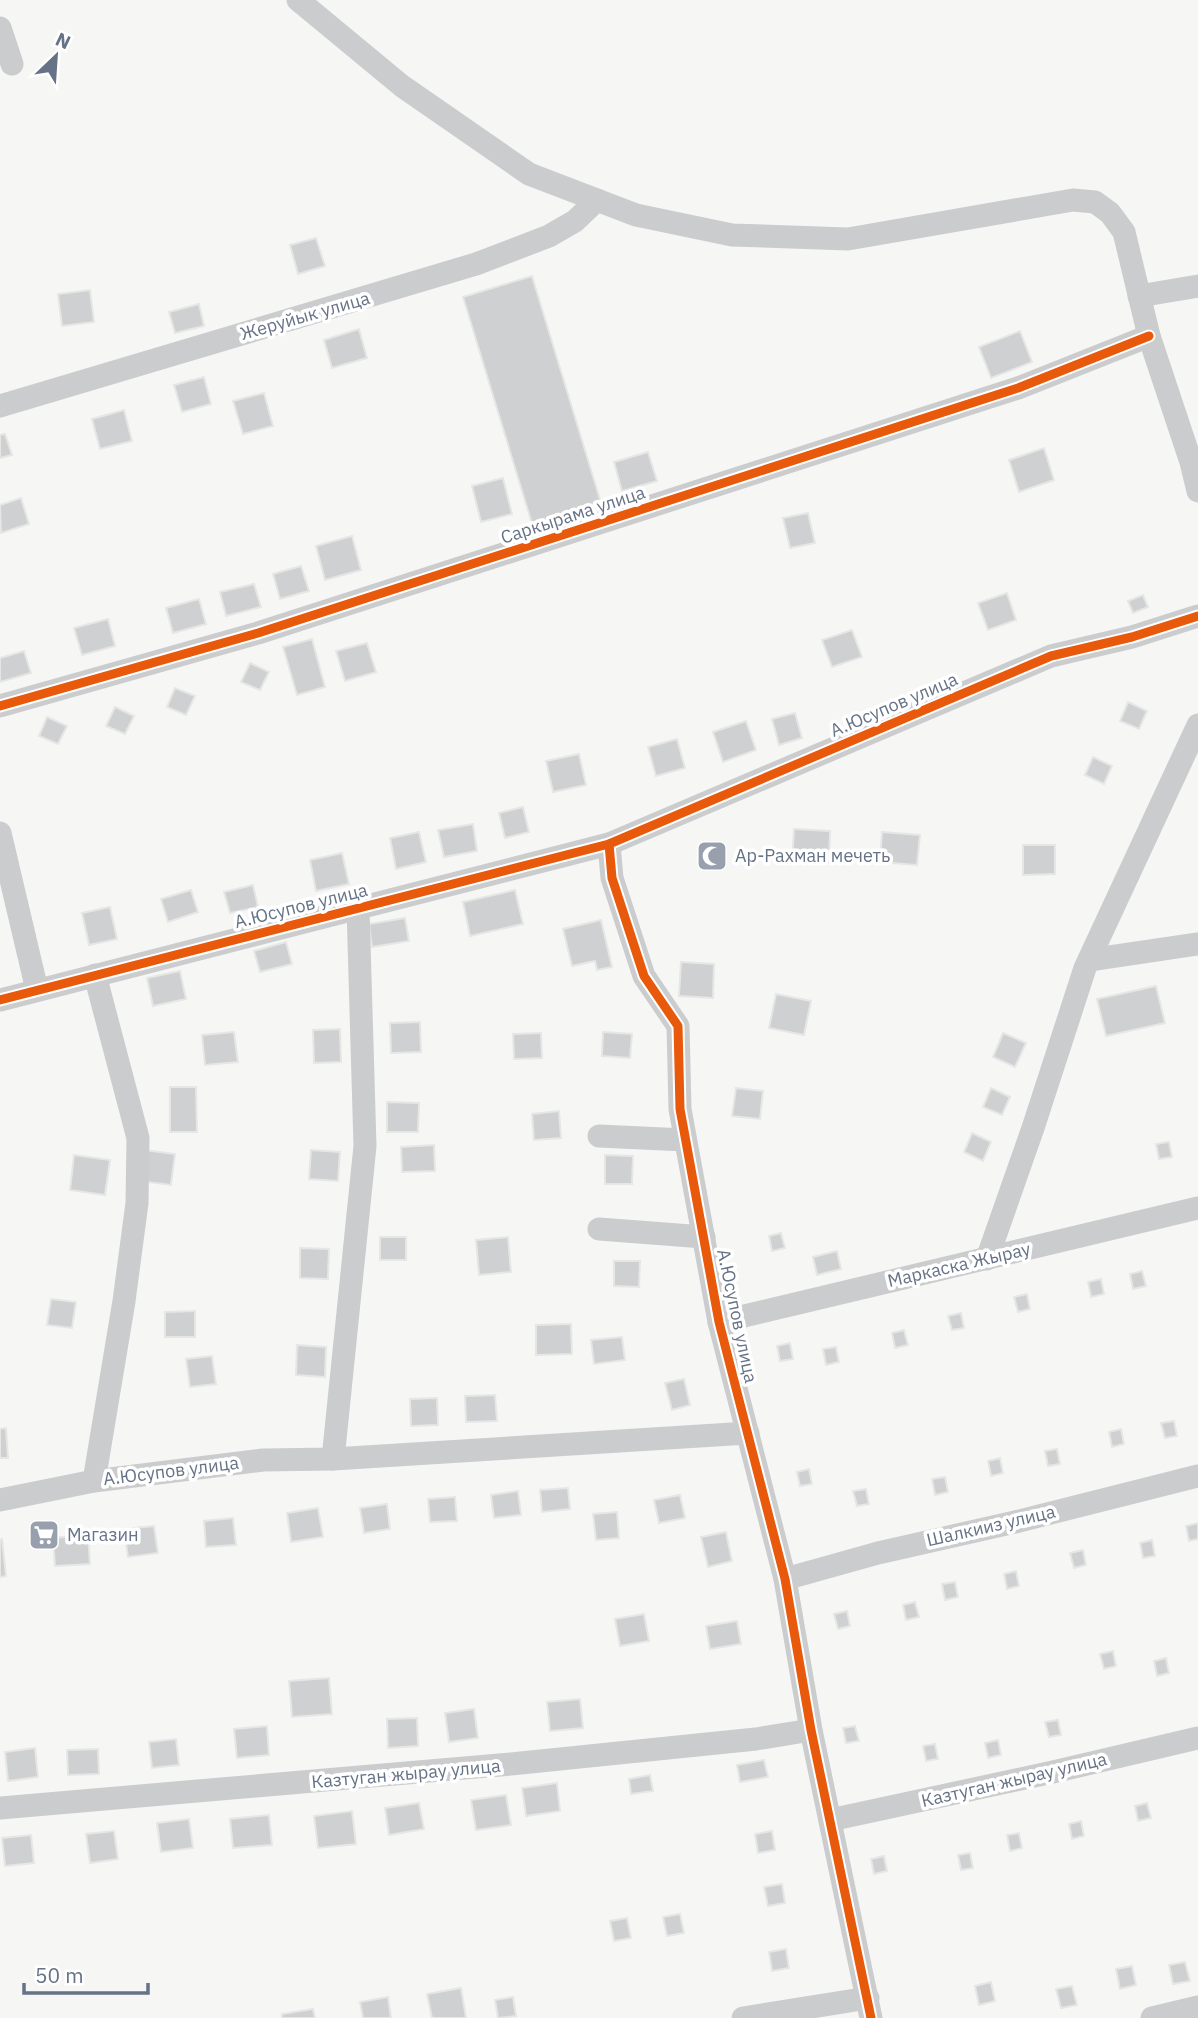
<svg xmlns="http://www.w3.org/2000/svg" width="1198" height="2018" viewBox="0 0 1198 2018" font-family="'IBM Plex Sans',sans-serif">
  <rect width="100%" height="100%" fill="#f6f6f5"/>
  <g fill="#ced0d1" stroke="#e6e6e5" stroke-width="2">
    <polygon points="316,238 325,266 298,274 290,245"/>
    <polygon points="532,276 602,506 533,527 463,297"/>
    <polygon points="90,290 94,322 62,326 58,294"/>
    <polygon points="199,304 204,326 175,333 169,312"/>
    <polygon points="359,329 367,358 332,368 324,340"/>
    <polygon points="1020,331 1032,362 991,378 979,347"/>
    <polygon points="204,377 211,404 182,412 174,385"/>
    <polygon points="264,393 273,426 243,434 233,401"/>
    <polygon points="124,410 132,441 100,449 92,419"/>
    <polygon points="5,434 12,455 0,458 0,435"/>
    <polygon points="1044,448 1054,480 1019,492 1009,460"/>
    <polygon points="648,452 657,481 622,491 614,462"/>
    <polygon points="503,478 512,514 481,522 472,486"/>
    <polygon points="21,498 29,524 1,533 0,505"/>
    <polygon points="808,513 815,543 790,548 783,518"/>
    <polygon points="352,536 361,570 325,580 316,546"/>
    <polygon points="301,566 309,591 280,599 273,574"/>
    <polygon points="254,584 261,607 226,616 220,592"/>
    <polygon points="1007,593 1016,620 988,630 978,603"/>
    <polygon points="1143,595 1148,607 1133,613 1128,601"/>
    <polygon points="199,599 206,624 173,633 166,608"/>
    <polygon points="108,619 115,646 82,655 74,628"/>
    <polygon points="852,630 862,657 832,667 822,640"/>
    <polygon points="312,639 325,687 297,695 283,647"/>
    <polygon points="367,643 376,672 345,681 336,651"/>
    <polygon points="24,651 31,673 0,682 0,658"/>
    <polygon points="250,663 269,672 260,690 241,682"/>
    <polygon points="175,688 195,696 186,715 167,707"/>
    <polygon points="1128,702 1147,711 1139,729 1120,721"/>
    <polygon points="115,707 134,716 125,734 106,726"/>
    <polygon points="795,713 802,738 779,745 772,719"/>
    <polygon points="47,717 67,726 58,744 39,736"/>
    <polygon points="746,721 756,750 723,762 713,732"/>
    <polygon points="677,739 685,768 656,776 648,747"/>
    <polygon points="579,754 586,785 553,792 546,761"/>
    <polygon points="1093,757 1112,766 1104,784 1085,775"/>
    <polygon points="523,807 529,832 505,838 499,813"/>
    <polygon points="473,824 477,851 444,857 438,830"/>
    <polygon points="794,829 830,831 829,863 792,861"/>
    <polygon points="419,832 426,862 396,869 390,838"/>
    <polygon points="882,832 920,835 917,865 880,862"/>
    <polygon points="1023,845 1055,845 1055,874 1023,875"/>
    <polygon points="342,853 349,884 316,891 310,860"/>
    <polygon points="253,885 258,907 230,913 224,892"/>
    <polygon points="191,890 198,912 168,922 161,899"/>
    <polygon points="515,890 523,924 470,936 463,902"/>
    <polygon points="110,907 117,939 89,945 82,913"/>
    <polygon points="405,918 409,941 372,947 369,924"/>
    <polygon points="601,920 612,967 597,970 595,961 572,966 563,929"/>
    <polygon points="286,942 292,964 260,972 254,951"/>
    <polygon points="681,962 714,964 713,998 679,996"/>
    <polygon points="180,971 186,999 153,1006 147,978"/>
    <polygon points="1156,986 1165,1023 1106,1036 1097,999"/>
    <polygon points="776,994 811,1001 804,1035 769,1028"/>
    <polygon points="420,1022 421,1052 391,1053 390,1023"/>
    <polygon points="340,1029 341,1062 314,1063 313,1030"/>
    <polygon points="234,1032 238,1062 205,1065 202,1035"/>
    <polygon points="603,1032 632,1034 630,1058 602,1056"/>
    <polygon points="541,1033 542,1058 514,1059 513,1034"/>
    <polygon points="1003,1033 1026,1043 1015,1067 993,1057"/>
    <polygon points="170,1087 196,1087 197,1132 170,1132"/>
    <polygon points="736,1088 763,1091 760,1119 732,1116"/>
    <polygon points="991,1088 1010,1097 1002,1115 983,1107"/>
    <polygon points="387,1102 419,1103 418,1132 387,1132"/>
    <polygon points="559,1111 561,1138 534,1140 532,1114"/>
    <polygon points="972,1133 991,1142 983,1161 964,1152"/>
    <polygon points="1169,1142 1172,1157 1159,1159 1156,1144"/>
    <polygon points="434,1145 435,1171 402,1172 401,1147"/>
    <polygon points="144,1150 175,1154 171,1185 140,1181"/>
    <polygon points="311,1150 340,1152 338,1181 309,1179"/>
    <polygon points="74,1155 110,1160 105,1195 70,1190"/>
    <polygon points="605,1155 633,1156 632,1184 605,1184"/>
    <polygon points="781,1233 785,1248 772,1251 769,1236"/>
    <rect x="380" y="1237" width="26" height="23"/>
    <polygon points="508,1237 511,1272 479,1275 476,1240"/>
    <polygon points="300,1248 329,1249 328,1279 300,1278"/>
    <polygon points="837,1251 841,1269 817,1275 813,1257"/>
    <polygon points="614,1261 640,1261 639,1287 614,1286"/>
    <polygon points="1142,1271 1146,1286 1133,1289 1130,1274"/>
    <polygon points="1101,1279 1104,1294 1091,1297 1088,1282"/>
    <polygon points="1027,1294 1030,1309 1018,1312 1014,1297"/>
    <polygon points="51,1299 76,1302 72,1328 47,1325"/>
    <polygon points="195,1311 195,1337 165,1337 165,1312"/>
    <polygon points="961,1313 964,1328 952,1330 948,1316"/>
    <polygon points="571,1324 572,1354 536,1355 536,1325"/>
    <polygon points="904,1330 908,1345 895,1348 892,1333"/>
    <polygon points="622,1337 625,1360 594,1364 591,1340"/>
    <polygon points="790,1343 793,1359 780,1361 777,1346"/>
    <polygon points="297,1345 326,1347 325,1377 296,1375"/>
    <polygon points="836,1347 839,1362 826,1365 823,1349"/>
    <polygon points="212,1356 216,1384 190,1387 186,1359"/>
    <polygon points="684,1379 690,1405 672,1410 665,1383"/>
    <polygon points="495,1395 497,1421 466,1422 465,1396"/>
    <polygon points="437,1398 438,1425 411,1426 410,1399"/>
    <polygon points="1174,1421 1177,1436 1165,1438 1161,1423"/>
    <polygon points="6,1428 8,1458 0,1458 0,1429"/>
    <polygon points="1121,1429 1124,1444 1112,1447 1109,1432"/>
    <polygon points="1057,1449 1060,1464 1048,1466 1045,1451"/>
    <polygon points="1000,1458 1003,1473 991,1476 988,1461"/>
    <polygon points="809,1469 812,1484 800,1486 797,1472"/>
    <polygon points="945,1477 948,1492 935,1495 932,1479"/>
    <polygon points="568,1488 570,1509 542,1512 540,1490"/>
    <polygon points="866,1489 869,1504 857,1506 853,1491"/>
    <polygon points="518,1491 521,1515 494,1518 491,1495"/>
    <polygon points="680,1495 685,1518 659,1523 654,1500"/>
    <polygon points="455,1497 457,1521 430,1522 428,1499"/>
    <polygon points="387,1504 390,1529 364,1533 360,1508"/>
    <polygon points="318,1508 323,1537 291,1542 287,1513"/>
    <polygon points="617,1512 619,1538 596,1540 593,1514"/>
    <polygon points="233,1518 236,1545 206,1547 204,1521"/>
    <polygon points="1198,1523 1198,1539 1189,1541 1186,1526"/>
    <polygon points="154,1526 158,1553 128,1557 124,1529"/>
    <polygon points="726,1532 732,1561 708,1567 701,1537"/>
    <polygon points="88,1535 90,1564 55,1566 53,1538"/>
    <polygon points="2,1539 6,1576 0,1577 0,1540"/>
    <polygon points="1152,1540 1155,1556 1143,1558 1140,1543"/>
    <polygon points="1083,1550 1086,1565 1074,1568 1070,1553"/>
    <polygon points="1016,1571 1019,1586 1007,1589 1004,1574"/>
    <polygon points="955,1582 958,1597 945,1600 942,1584"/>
    <polygon points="915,1602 919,1617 906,1620 903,1605"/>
    <polygon points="847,1611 850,1626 838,1629 834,1614"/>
    <polygon points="644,1614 649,1641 620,1646 615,1619"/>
    <polygon points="737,1621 741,1644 710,1649 706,1626"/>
    <polygon points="1113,1651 1116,1666 1104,1669 1100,1654"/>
    <polygon points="1166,1658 1169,1673 1157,1676 1154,1661"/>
    <polygon points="329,1678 332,1714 292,1717 289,1681"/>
    <polygon points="580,1699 583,1728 550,1731 547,1702"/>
    <polygon points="474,1709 478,1738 449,1742 445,1713"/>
    <polygon points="417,1718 418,1746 388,1748 387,1719"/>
    <polygon points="1058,1720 1061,1735 1049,1737 1045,1722"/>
    <polygon points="267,1726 269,1755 237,1758 234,1729"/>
    <polygon points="855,1726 859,1741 846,1743 843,1728"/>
    <polygon points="176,1739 179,1765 152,1768 149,1742"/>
    <polygon points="998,1740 1001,1755 988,1758 985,1743"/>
    <polygon points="935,1744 938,1759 926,1761 923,1746"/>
    <polygon points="35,1748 38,1777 8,1781 5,1752"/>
    <polygon points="98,1749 99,1774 68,1775 67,1750"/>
    <polygon points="764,1760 768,1777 740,1782 737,1765"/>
    <polygon points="650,1775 653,1791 631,1794 629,1779"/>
    <polygon points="557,1783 560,1811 526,1816 522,1788"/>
    <polygon points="506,1795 511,1825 476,1830 471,1800"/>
    <polygon points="419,1803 424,1829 389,1835 385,1808"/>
    <polygon points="1147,1803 1151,1818 1138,1821 1135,1806"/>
    <polygon points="352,1811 356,1844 318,1848 314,1816"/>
    <polygon points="269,1815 272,1845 233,1848 230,1819"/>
    <polygon points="189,1819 193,1848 161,1852 157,1823"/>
    <polygon points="1081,1821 1084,1836 1072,1839 1069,1824"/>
    <polygon points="114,1831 118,1859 90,1863 86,1834"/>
    <polygon points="772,1831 775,1850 758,1853 755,1834"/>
    <polygon points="1019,1833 1022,1848 1010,1851 1007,1835"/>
    <polygon points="31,1835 34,1863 5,1866 2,1838"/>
    <polygon points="970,1853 973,1868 961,1870 958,1855"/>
    <polygon points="884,1856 887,1871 874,1874 871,1859"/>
    <polygon points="782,1884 785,1903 768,1906 764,1887"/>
    <polygon points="680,1914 684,1933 667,1936 663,1917"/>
    <polygon points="627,1918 631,1938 614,1941 610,1921"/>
    <polygon points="786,1949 789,1968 772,1971 769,1952"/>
    <polygon points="1185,1962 1190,1981 1173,1984 1169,1965"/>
    <polygon points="1132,1966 1136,1985 1120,1989 1116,1969"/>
    <polygon points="991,1982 995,2001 979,2005 975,1986"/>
    <polygon points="1072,1986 1077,2005 1061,2008 1056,1989"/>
    <polygon points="461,1988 466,2018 432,2018 427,1994"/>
    <polygon points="388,1997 391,2018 363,2018 360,2002"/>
    <polygon points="513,1997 516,2016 498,2018 495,2000"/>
    <polygon points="313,2009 315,2018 282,2018 282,2014"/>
  </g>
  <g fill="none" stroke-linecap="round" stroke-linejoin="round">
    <g stroke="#cbcccd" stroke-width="23">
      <polyline points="298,0 402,86 529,174 636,215 732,235 848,239 1073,200 1095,202 1110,213 1124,232 1149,336 1191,462 1198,491"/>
      <polyline points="0,28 12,64"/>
      <polyline points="1139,296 1198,286"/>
      <polyline points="0,406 476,264 549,236 575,221 597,200"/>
      <polyline points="0,706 258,633 1018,388 1149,336"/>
      <polyline points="0,833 37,990"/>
      <polyline points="609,844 612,878 644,976 678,1026 680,1109 719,1322 785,1579 811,1730 871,2018"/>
      <polyline points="1089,960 1198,944"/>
      <polyline points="0,1000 609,844 1051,656 1132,637 1198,616"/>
      <polyline points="599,1136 685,1140"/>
      <polyline points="599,1229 704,1237"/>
      <polyline points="987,1259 1033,1128 1085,968 1198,725"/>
      <polyline points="719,1322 1198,1208"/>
      <polyline points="333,1459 365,1146 358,908"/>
      <polyline points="94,1481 124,1301 137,1203 138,1138 95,975"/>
      <polyline points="0,1500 94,1481 263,1460 333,1459 748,1433"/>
      <polyline points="785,1579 878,1553 1015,1522 1198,1476"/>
      <polyline points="0,1808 511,1764 756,1739 811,1730"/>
      <polyline points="830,1820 1053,1772 1198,1738"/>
      <polyline points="743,2018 868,1998"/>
      <polyline points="1152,2018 1198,2007"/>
    </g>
    <g stroke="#fff" stroke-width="13">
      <g id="cycleway">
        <polyline points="0,706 258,633 1018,388 1149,336"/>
        <polyline points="609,844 612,878 644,976 678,1026 680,1109 719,1322 785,1579 811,1730 871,2018"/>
        <polyline points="0,1000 609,844 1051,656 1132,637 1198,616"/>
      </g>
    </g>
    <use href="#cycleway" stroke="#e8590c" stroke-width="9"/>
  </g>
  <defs>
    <g id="mosque-square" transform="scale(1.575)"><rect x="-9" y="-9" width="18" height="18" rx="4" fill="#98a0ad" stroke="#fff"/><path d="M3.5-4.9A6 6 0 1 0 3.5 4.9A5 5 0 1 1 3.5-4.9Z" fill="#fff"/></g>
    <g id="supermarket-square" transform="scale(1.575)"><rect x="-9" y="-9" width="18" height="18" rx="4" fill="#98a0ad" stroke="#fff"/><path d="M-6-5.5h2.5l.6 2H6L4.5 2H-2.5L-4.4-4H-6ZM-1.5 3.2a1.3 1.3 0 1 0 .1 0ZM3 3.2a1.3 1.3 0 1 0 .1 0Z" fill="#fff"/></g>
  </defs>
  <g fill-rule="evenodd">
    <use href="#mosque-square" x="712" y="856"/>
    <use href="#supermarket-square" x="44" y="1535"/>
  </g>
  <g text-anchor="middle" stroke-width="7" stroke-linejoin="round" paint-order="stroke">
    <g font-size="18" fill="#667286" stroke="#fff">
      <text transform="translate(305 316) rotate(-16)" y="6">Жеруйык улица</text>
      <text transform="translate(573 515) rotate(-18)" y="6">Саркырама улица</text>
      <text transform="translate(894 705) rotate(-23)" y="6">А.Юсупов улица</text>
      <text transform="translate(301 906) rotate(-14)" y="6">А.Юсупов улица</text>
      <text transform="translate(959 1265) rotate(-13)" y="6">Маркаска Жырау</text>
      <text transform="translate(737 1316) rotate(78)" y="6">А.Юсупов улица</text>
      <text transform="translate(171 1471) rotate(-7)" y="6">А.Юсупов улица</text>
      <text transform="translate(991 1526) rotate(-13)" y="6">Шалкииз улица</text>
      <text transform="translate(406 1774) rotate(-5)" y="6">Казтуган жырау улица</text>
      <text transform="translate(1014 1780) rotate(-13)" y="6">Казтуган жырау улица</text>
    </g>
    <g font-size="18" fill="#667286" stroke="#fff" text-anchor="start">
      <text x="735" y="862">Ар-Рахман мечеть</text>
      <text x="67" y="1541">Магазин</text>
    </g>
  </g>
  <g transform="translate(56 56) rotate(25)" stroke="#ffffff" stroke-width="5" paint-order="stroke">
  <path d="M0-5L12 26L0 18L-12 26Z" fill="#667286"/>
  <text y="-10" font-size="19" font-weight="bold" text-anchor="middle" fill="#667286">N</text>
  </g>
  <path d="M24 1983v10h124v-10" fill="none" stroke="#667286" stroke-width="3.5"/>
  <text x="35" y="1983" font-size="21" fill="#667286" stroke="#ffffff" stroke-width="5" paint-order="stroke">50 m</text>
</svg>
